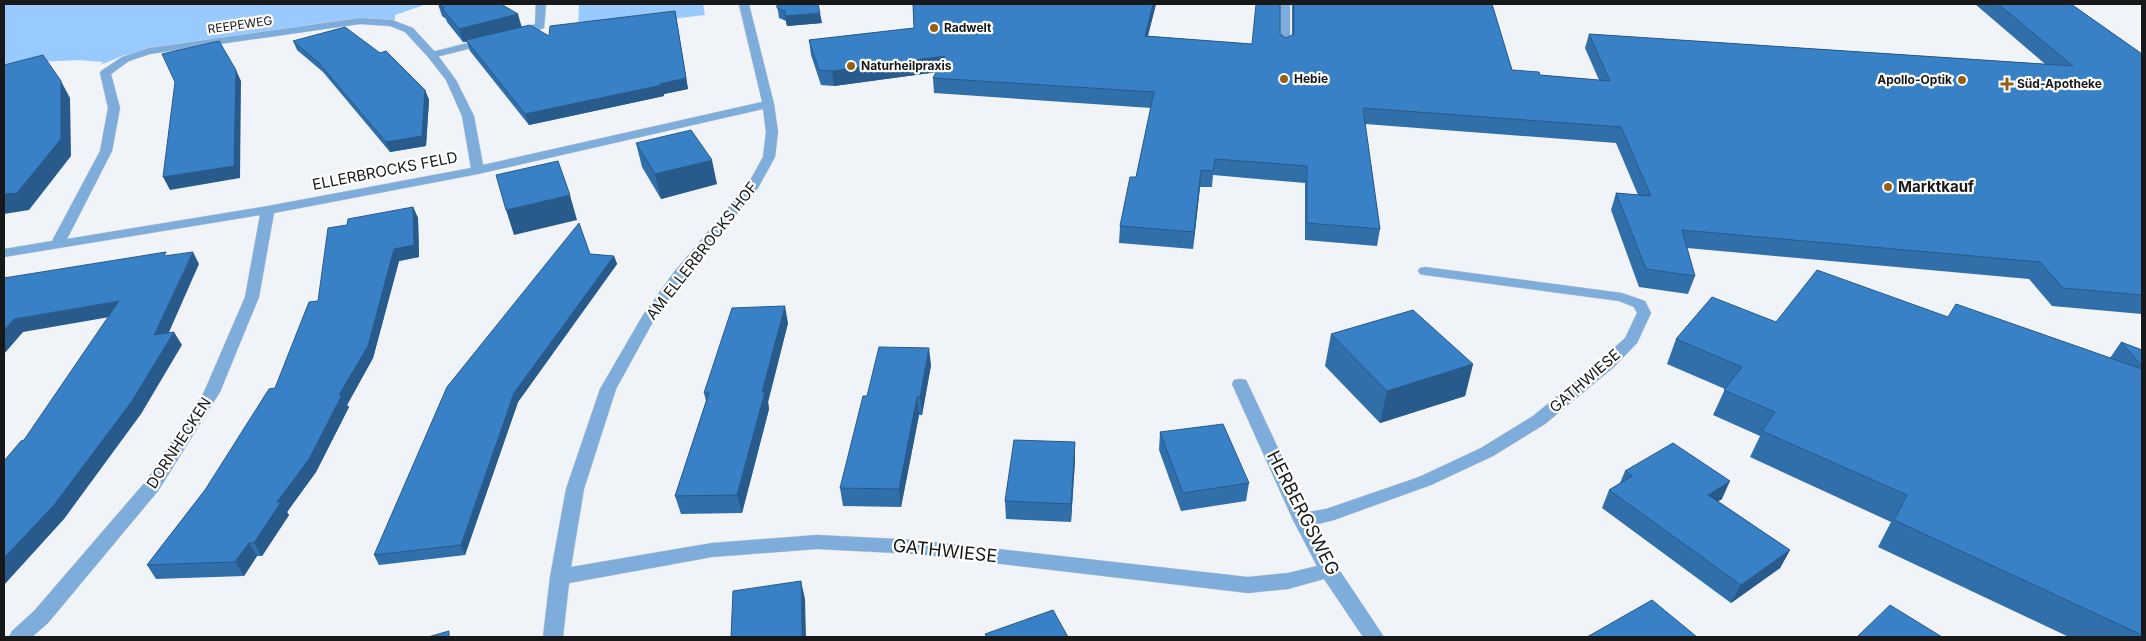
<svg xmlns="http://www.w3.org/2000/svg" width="2146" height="641" viewBox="0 0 2146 641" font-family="Inter,sans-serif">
  <rect width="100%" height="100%" fill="#f0f4f8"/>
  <g fill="#98caff">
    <polygon points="4,4 427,4 395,15 395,20 168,45 125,55 100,65 103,62 78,60 4,64"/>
    <polygon points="579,4 703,4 705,15 578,30"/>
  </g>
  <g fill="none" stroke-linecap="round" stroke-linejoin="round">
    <g stroke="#cdd1d4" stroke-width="1">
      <g id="lane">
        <polygon points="536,4 546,4 544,28 521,36 513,36 513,32 535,24"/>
        <polygon points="488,38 493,41 492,43 432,58 427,55 428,53"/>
      </g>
    </g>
    <g stroke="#cdd1d4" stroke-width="1">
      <g id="street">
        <path d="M739,4h10l25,100 4,28 -3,25 -17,31 -74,90 -29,40 -39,71 -32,100 -13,78 141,-24 105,-8 100,5 331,37 40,-4 29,-7 -24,-46 -61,-136 2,-4 6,-1 6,1 2,4 60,128 18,-3 93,-32 62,-29 52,-32 69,-57 23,-21 12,-25 -3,-6 -15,-6 -194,-26 -5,-1 -2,-3 2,-3 5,-1 197,26 23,8 6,12 -14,30 -23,24 -69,57 -52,32 -62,29 -97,35 -20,5 22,40 48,72h-21l-39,-58 -36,10 -40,4 -331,-39 -100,-5 -105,8 -143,26 -6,54h-20l7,-60 16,-88 34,-100 43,-74 31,-43 74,-88 15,-27 3,-25 -3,-23 -285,65 -204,39 -15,84 -39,95 -62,99 -110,132 -16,14h-23l3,-6 22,-20 112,-130 58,-89 41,-95 15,-82 -256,42v-8l48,-8 48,-90 8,-43 -8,-35 1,-2 21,-14 27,-9 211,-30 32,2 21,8 23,25 20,27 18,36 9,49 279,-63zM360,24l30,2 15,6 23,25 18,23 16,36 9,52 -203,38 -201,33 45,-88 8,-43 -9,-34 18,-13 21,-7z"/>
        <polygon points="1280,4 1290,4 1290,48 1285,51 1280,48"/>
      </g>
    </g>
    <use href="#lane" fill="#7eacdb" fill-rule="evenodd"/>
    <use href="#street" fill="#7eacdb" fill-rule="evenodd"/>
  </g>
  <g fill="#316faa">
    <polygon points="438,4 501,4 522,27 549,36 675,11 688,89 664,94 664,96 529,125 470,51 467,42 463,42 447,22 446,19 442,16"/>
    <polygon points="777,4 822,23 787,26 786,21 779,18"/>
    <polygon points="913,4 1156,4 1148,36 1252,44 1280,34 1286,38 1292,35 1292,4 1492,4 1512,70 1540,75 1599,80 1585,48 1589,34 2045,64 1975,4 2071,4 2142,54 2142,314 2052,306 2029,279 1687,248 1695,276 1688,294 1639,287 1611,210 1616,193 1638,195 1616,143 1365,124 1380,229 1377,246 1305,240 1305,183 1213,175 1212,187 1200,187 1193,249 1119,243 1120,226 1136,177 1151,108 934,93 933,78 936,72 834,86 821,85 811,55 809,40 914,28"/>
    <polygon points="293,41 425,90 429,100 426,146 390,152 323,72 297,50"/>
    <polygon points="636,143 717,184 661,199 642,167"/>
    <polygon points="413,207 418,218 419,257 399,261 373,358 347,405 349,407 316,472 287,512 289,515 262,556 257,556 244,576 156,579 147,565 205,490 275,388 318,301 347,225"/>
    <polygon points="590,254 614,256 617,264 518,402 465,555 379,565 374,555"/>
    <polygon points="1948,317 2110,358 2121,342 2142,350 2142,634 2140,637 2069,637 1878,547 1891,522 1750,457 1760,436 1713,415 1725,389 1667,364 1676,339 1776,322"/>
    <polygon points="788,323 768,402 769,409 742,513 681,514 675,496 706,401 704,393"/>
    <polygon points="1331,334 1473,364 1465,396 1380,423 1325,366"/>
    <polygon points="931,365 922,415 919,415 901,507 843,506 840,488 867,396"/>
    <polygon points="1160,432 1249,483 1246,501 1181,511 1159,450"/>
    <polygon points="1075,442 1075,460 1071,522 1006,519 1005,501"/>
    <polygon points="1625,471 1722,499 1718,501 1790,550 1780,568 1731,603 1602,508 1609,490 1620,483"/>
  </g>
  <g fill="#285a8b">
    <polygon points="1153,4 1156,4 1144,50 1145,36"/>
    <polygon points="675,11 688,89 664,94 664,96 529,125 525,114 660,84"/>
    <polygon points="820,13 822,23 787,26 785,16"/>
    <polygon points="518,14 522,28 463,42 459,29"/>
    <polygon points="945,56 946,71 834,86 832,71"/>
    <polygon points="236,70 241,81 240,178 170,190 163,177"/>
    <polygon points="61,81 70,98 71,156 29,210 4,214 4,194"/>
    <polygon points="425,90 429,100 426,146 390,152 386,142"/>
    <polygon points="712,160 717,184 661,199 655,174"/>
    <polygon points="1201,170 1200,187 1193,249 1194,232"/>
    <polygon points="570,195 577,220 514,235 506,210"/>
    <polygon points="413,207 418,218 419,257 399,261 373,358 347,405 349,407 316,472 287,512 289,515 262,556 254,543 339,395 394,249"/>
    <polygon points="193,252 199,264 162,348 154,335"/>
    <polygon points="614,256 617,264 518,402 465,555 461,545 514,393"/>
    <polygon points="119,301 127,314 23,332 4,354 4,330 14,319"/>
    <polygon points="785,306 788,323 768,402 769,409 742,513 737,495 762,392"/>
    <polygon points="174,332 182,345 141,414 64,519 4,585 4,558"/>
    <polygon points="929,348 931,365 922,415 920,397"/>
    <polygon points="1473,364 1465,396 1380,423 1387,391"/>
    <polygon points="917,397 919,415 901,507 899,489"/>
    <polygon points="1075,442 1075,460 1071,522 1071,504"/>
    <polygon points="1730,481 1722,499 1700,513 1708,495"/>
    <polygon points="249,543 257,556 244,576 235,562"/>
    <polygon points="1790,550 1780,568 1731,603 1741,585"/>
    <polygon points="801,581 805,599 806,637 802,637"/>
  </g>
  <g fill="#3981c6" stroke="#285a8b">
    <polygon points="439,4 501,4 518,14 459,29 442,8 445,8"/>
    <polygon points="777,4 818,4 820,13 785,16 785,11 777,8"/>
    <polygon points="913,4 1153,4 1145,36 1252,44 1256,4 1280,4 1280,34 1286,38 1294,34 1294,4 1492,4 1512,70 1539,72 1540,75 1610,81 1589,34 2073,66 1998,4 2071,4 2142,54 2142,295 2063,288 2040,262 1682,230 1695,276 1646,269 1616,193 1651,196 1621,127 1363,108 1380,229 1307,223 1307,166 1215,159 1213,171 1201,170 1194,232 1120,226 1130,177 1136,177 1154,92 933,78 945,56 832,71 819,70 809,40 914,28"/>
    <polygon points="675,11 686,78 660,84 662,85 525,114 466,40 530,25 549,36 550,26"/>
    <polygon points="345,27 380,53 386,51 425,90 422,136 386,142 319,63 293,41"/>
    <polygon points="219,41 236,70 234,166 163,177 175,82 162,54"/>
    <polygon points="43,55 61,81 61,139 17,193 4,194 4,65"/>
    <polygon points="691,130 712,160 655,174 636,143"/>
    <polygon points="558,161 570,195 506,210 496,175"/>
    <polygon points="413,207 414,245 394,249 368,346 339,395 342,395 309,459 277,502 281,502 254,543 249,543 235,562 147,565 205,490 269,389 275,388 309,302 318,301 328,228 347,225 348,219"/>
    <polygon points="579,223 590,254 614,256 514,393 461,545 374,555 447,387"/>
    <polygon points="166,252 164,256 193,252 154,335 174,332 132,401 54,505 4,558 4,461 21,441 24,440 119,301 14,319 4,330 4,278"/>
    <polygon points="1817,270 1948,317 1956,304 2142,369 2142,635 1894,520 1907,495 1762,431 1775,412 1724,390 1742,367 1676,339 1712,297 1776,322"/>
    <polygon points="785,306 762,392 765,392 737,495 675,496 709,393 704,393 732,308"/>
    <polygon points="1413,310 1473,364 1387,391 1331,334"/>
    <polygon points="2121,342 2142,350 2142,366"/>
    <polygon points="879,347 929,348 920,397 917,397 899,489 840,488 863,396 867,396"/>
    <polygon points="1223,424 1249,483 1183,493 1160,432"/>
    <polygon points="1014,440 1075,442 1071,504 1005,501"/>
    <polygon points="1673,443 1730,481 1708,495 1790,550 1741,585 1609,490 1632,476 1625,471"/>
    <polygon points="801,581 802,637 731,637 733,591"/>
    <polygon points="1652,600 1697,637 1587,637"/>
    <polygon points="1890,605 1942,637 1857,637"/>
    <polygon points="1053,610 1068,637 987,637 985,634"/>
    <polygon points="449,631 449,637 428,637"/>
  </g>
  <g fill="#946015" stroke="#fff" stroke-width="2">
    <circle cx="934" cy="28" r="5"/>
    <circle cx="851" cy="66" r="5"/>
    <circle cx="1284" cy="79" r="5"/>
    <circle cx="1962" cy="80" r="5"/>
    <path d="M2004.5 76.5h5v5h5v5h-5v5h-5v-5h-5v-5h5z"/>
    <circle cx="1888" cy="187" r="5"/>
  </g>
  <g text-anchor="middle" stroke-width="4.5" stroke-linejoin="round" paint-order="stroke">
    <g font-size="12" fill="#161819" stroke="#fff">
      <text transform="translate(240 25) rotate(-8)" y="4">REEPEWEG</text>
    </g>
    <g font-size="12" font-weight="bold" fill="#161819" stroke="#fff" text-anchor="start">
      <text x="944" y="32">Radwelt</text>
      <text x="861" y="70">Naturheilpraxis</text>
      <text x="1294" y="83">Hebie</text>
      <text x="1952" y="84" text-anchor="end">Apollo-Optik</text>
      <text x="2017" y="88">Süd-Apotheke</text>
    </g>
    <g font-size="15" fill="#161819" stroke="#fff">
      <text transform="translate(385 171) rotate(-11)" y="5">ELLERBROCKS FELD</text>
      <text transform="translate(702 251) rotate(-52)" y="5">AM ELLERBROCKS HOF</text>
      <text transform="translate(1585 381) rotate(-41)" y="5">GATHWIESE</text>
      <text transform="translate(179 443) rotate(-57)" y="5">DORNHECKEN</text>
    </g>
    <g font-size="15" font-weight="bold" fill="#161819" stroke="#fff" text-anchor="start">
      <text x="1898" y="192">Marktkauf</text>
    </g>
    <g font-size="18" fill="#161819" stroke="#fff">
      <text transform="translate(1303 513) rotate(63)" y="6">HERBERGSWEG</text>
      <text transform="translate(945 551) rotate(6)" y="6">GATHWIESE</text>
    </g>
  </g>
  <rect width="2146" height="641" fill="none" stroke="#161819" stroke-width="10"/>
</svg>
